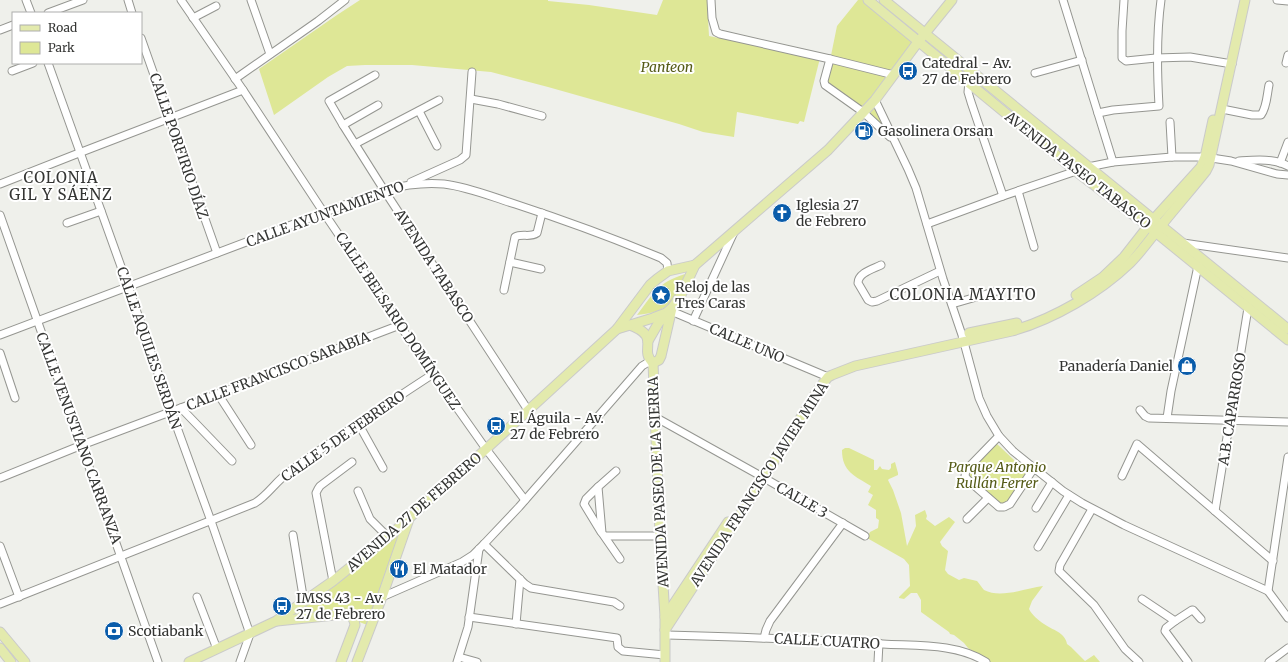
<svg xmlns="http://www.w3.org/2000/svg" width="1288" height="662" viewBox="0 0 1288 662" font-family="Merriweather,serif">
  <rect width="100%" height="100%" fill="#eff0eb"/>
  <g fill="#dee796">
    <polygon points="360,0 548,0 548,1 589,5 657,15 663,0 707,0 709,36 820,58 804,122 800,121 798,124 737,112 734,137 703,132 679,124 548,87 491,72 412,65 365,65 347,66 328,77 274,115 259,69 337,15"/>
    <polygon points="858,0 868,0 918,42 875,100 893,139 825,85 837,26"/>
    <path d="M685,274c-10,28 -16,38 -48,41 17,-22 20,-32 48,-41z"/>
    <polygon points="996,443 1028,473 1009,503 1004,507 970,480 968,474"/>
    <path d="M845,448h4l25,12v10h3l3,-4 2,3 7,1 2,-2v-4l4,-2 3,11v2l-9,4 -1,1 5,10 8,23 6,33 9,-20 -1,-11 10,-5 2,6 -1,3 9,7 14,-9 6,5 -15,20 2,4 6,5 -3,19 3,4 11,6 5,-2 13,3c2,2 5,7 7,9 17,9 42,-2 59,-4l-11,15 -3,8c3,6 9,11 15,15 8,6 21,8 23,20l4,3 14,14 9,-6 6,7h-111l-21,-14 -4,-5 -10,-8 -4,-1 -1,-2 -28,-20v-12l-4,-7h-6l-7,6 -5,-1v-1l11,-11 -1,-21 -5,-6 -37,-21 3,-6 8,-4 1,-8 -3,-2v-8l-8,-5 5,-10 -5,-3 3,-6c-16,-10 -29,-14 -29,-36z"/>
    <polygon points="410,517 370,626 354,620 351,615 276,621"/>
  </g>
  <g fill="none" stroke-linecap="round" stroke-linejoin="round">
    <g stroke="#959691" stroke-width="9">
      <g id="minor">
        <polyline points="26,0 31,13"/>
        <polyline points="128,0 132,13"/>
        <polyline points="181,0 243,90 324,213 433,374 486,449 525,500"/>
        <polyline points="251,0 270,54"/>
        <polyline points="711,0 712,18 716,32 720,34 830,59 824,81 825,85 863,112 890,137"/>
        <polyline points="1063,0 1113,162"/>
        <polyline points="1124,0 1122,31 1122,58 1126,61 1156,58 1190,57 1232,64"/>
        <polyline points="1277,0 1288,1"/>
        <polyline points="48,13 83,0"/>
        <polyline points="193,18 216,6"/>
        <polyline points="0,30 13,25"/>
        <polyline points="141,38 217,253"/>
        <polyline points="830,59 894,75"/>
        <polyline points="48,63 128,286 171,411 211,521 250,634 240,662"/>
        <polyline points="1286,63 1288,55"/>
        <polyline points="12,71 33,63"/>
        <polyline points="1035,73 1082,60"/>
        <polyline points="375,75 329,101 343,125 384,190 528,410"/>
        <polyline points="235,79 318,21 345,0"/>
        <polyline points="969,82 968,92 971,102 1003,196"/>
        <polyline points="471,99 498,104 542,116"/>
        <polyline points="875,100 908,169 916,188 943,279 962,335 979,398 987,416 999,436 1013,451 1034,468 1063,491 1082,503 1124,525 1268,591 1288,618"/>
        <path d="M1222,109l30,6h9c6,-8 6,-21 8,-30"/>
        <polyline points="419,111 437,146"/>
        <path d="M1098,113l15,-3 46,-4c-2,-35 -3,-70 2,-106"/>
        <polyline points="1170,122 1172,157"/>
        <polyline points="343,125 378,105"/>
        <polyline points="355,144 439,100"/>
        <path d="M1239,161c15,-1 35,-3 49,5"/>
        <polyline points="1280,163 1288,142"/>
        <polyline points="411,182 460,160 466,155 472,72"/>
        <polyline points="0,184 79,153 243,90"/>
        <polyline points="1018,191 1034,247"/>
        <polyline points="0,215 158,662"/>
        <polyline points="67,223 101,211"/>
        <polyline points="927,224 1003,196 1088,167 1113,162 1172,157 1205,157 1231,161 1277,174 1288,175"/>
        <polyline points="1183,243 1288,258"/>
        <polyline points="510,262 541,269"/>
        <path d="M881,265c-8,4 -23,8 -23,18l10,17 4,2 5,-1 63,-30"/>
        <path d="M504,290l11,-53c7,-4 15,1 22,-4l5,-20"/>
        <polyline points="952,304 997,291"/>
        <polyline points="671,311 828,377"/>
        <polyline points="693,321 734,232"/>
        <path d="M0,335l384,-145c20,-5 40,-8 60,-6 25,3 48,13 71,20 49,16 98,34 146,54l6,5 1,8"/>
        <polyline points="0,353 15,398"/>
        <polyline points="218,394 251,445"/>
        <polyline points="181,408 232,461"/>
        <polyline points="1140,410 1145,416 1149,418 1288,422"/>
        <polyline points="655,417 759,475 865,536"/>
        <polyline points="1167,418 1171,391 1198,266"/>
        <polyline points="358,423 383,468"/>
        <polyline points="999,436 966,470 965,476 968,480 999,507 1004,507 1010,504 1034,468"/>
        <polyline points="616,471 598,487 602,533 620,559"/>
        <polyline points="1122,476 1137,444 1215,511 1273,561"/>
        <polyline points="0,478 82,445 218,394 400,325"/>
        <polyline points="598,487 586,499 584,504 601,532"/>
        <polyline points="358,491 370,519 388,537"/>
        <polyline points="1036,508 1052,482"/>
        <polyline points="1092,509 1060,565 1059,571 1094,605 1125,649 1139,662"/>
        <polyline points="1215,511 1248,308"/>
        <polyline points="967,519 988,498"/>
        <polyline points="293,535 304,602"/>
        <polyline points="605,536 660,536"/>
        <polyline points="484,544 525,584 531,588 614,602 620,606"/>
        <polyline points="0,546 19,597"/>
        <polyline points="1038,547 1069,495"/>
        <polyline points="333,581 316,493 318,489 320,486 352,462"/>
        <polyline points="1268,591 1288,457"/>
        <polyline points="197,597 217,649"/>
        <polyline points="382,597 462,562 473,555 484,544 519,507 642,366 647,363 653,363"/>
        <polyline points="1142,599 1175,621 1166,628 1165,631 1188,662"/>
        <path d="M0,604l255,-101c13,-8 21,-22 34,-31 47,-34 95,-66 144,-98"/>
        <polyline points="469,617 617,638 618,647 623,651 665,655"/>
        <polyline points="1175,621 1192,610 1193,610 1201,619"/>
        <polyline points="516,624 520,579"/>
        <path d="M665,635c72,2 145,4 218,9 33,2 74,-1 103,18"/>
        <polyline points="764,638 766,630 770,621 843,523"/>
        <polyline points="459,657 477,662"/>
        <polyline points="457,662 468,627 479,549"/>
        <polyline points="878,662 879,643"/>
        <polyline points="1269,662 1288,648"/>
      </g>
    </g>
    <g stroke="#cacaca" stroke-width="11">
      <g id="major">
        <polyline points="868,0 1077,172 1148,226 1288,340"/>
        <polyline points="884,0 1288,329"/>
        <polyline points="1076,295 1103,277 1124,257 1153,220 1201,167 1205,157 1213,120"/>
        <path d="M630,325c32,12 8,24 23,38"/>
        <polyline points="617,329 653,318 666,313 672,308 681,295 695,265 828,150 875,100 918,42 952,0"/>
        <polyline points="969,333 1017,323"/>
        <polyline points="648,341 659,322 667,315"/>
        <polyline points="653,363 660,536 665,617 665,662"/>
        <polyline points="653,363 659,360 661,356 672,308"/>
        <polyline points="665,617 728,522"/>
        <path d="M277,621l68,-7c7,2 9,4 10,11l-14,37"/>
        <path d="M665,630l99,-152 53,-87 11,-14 4,-2 23,-9 157,-35c42,-12 88,-39 118,-68 11,-11 20,-24 30,-36 15,-19 31,-37 46,-56l3,-6 36,-165"/>
        <polyline points="0,632 25,662"/>
        <polyline points="0,648 11,662"/>
        <polyline points="189,662 276,621 333,581 388,537 486,449 617,329 650,285 657,279 668,271 695,265"/>
        <polyline points="357,662 382,597 409,519"/>
      </g>
    </g>
    <use href="#minor" stroke="#fff" stroke-width="7"/>
    <use href="#major" stroke="#e3eaad" stroke-width="9"/>
  </g>
  <defs>
    <g id="bus-disc" transform="scale(1)"><circle r="9.5" fill="#0a5caa" stroke="#fff"/><path d="M-5-6H5V4H4V6H2V4H-2V6H-4V4H-5ZM-3.5-4V0h7V-4ZM-3.5 1.2v1.5H-2V1.2ZM2 1.2v1.5H3.5V1.2Z" fill="#fff"/></g>
    <g id="fuel-disc" transform="scale(1)"><circle r="9.5" fill="#0a5caa" stroke="#fff"/><path d="M-5.5-6h7V0h2V4h1.3V-2.5L3-4.5l.8-.8L6-3V5H2.5V1h-1V6h-7ZM-4.2-4.7v3.2H.2V-4.7Z" fill="#fff"/></g>
    <g id="church-disc" transform="scale(1)"><circle r="9.5" fill="#0a5caa" stroke="#fff"/><path d="M-1.2-6h2.4v3.5h3.3v2.4h-3.3V6h-2.4V-.1h-3.3v-2.4h3.3Z" fill="#fff"/></g>
    <g id="sight-disc" transform="scale(1)"><circle r="9.5" fill="#0a5caa" stroke="#fff"/><path d="M0-6L1.8-2.2L6-1.7L2.9 1.2L3.7 5.4L0 3.3L-3.7 5.4L-2.9 1.2L-6-1.7L-1.8-2.2Z" fill="#fff"/></g>
    <g id="shop-disc" transform="scale(1)"><circle r="9.5" fill="#0a5caa" stroke="#fff"/><path d="M-5-2.5h2.3a2.7 3.5 0 0 1 5.4 0H5L5.5 6h-11ZM-1.5-2.5h3a1.5 2.3 0 0 0-3 0Z" fill="#fff"/></g>
    <g id="restaurant-disc" transform="scale(1)"><circle r="9.5" fill="#0a5caa" stroke="#fff"/><path d="M-5-6h1v4h1v-4h1v4h1v-4h1v5L-1.5 .5V6h-2V.5L-5-1ZM5-6V6H3V1.5H1.5Q1.5-4 5-6Z" fill="#fff"/></g>
    <g id="bank-disc" transform="scale(1)"><circle r="9.5" fill="#0a5caa" stroke="#fff"/><path d="M-6-4H6V4H-6ZM0-2.3a2.3 2.3 0 1 0 0 4.6a2.3 2.3 0 1 0 0-4.6Z" fill="#fff"/></g>
  </defs>
  <g fill-rule="evenodd">
    <use href="#bus-disc" x="908" y="71"/>
    <use href="#fuel-disc" x="864" y="131"/>
    <use href="#church-disc" x="782" y="213"/>
    <use href="#sight-disc" x="661" y="295"/>
    <use href="#shop-disc" x="1187" y="366"/>
    <use href="#bus-disc" x="496" y="426"/>
    <use href="#restaurant-disc" x="399" y="569"/>
    <use href="#bus-disc" x="282" y="606"/>
    <use href="#bank-disc" x="114" y="631"/>
  </g>
  <g text-anchor="middle" stroke-width="4" stroke-linejoin="round" paint-order="stroke">
    <g font-size="14" fill="#343533" stroke="#fff" text-anchor="start">
      <text x="922" y="68">Catedral - Av.<tspan x="922" dy="16">27 de Febrero</tspan></text>
      <text x="878" y="136">Gasolinera Orsan</text>
      <text x="796" y="210">Iglesia 27<tspan x="796" dy="16">de Febrero</tspan></text>
      <text x="675" y="292">Reloj de las<tspan x="675" dy="16">Tres Caras</tspan></text>
      <text x="1173" y="371" text-anchor="end">Panadería Daniel</text>
      <text x="510" y="423">El Águila - Av.<tspan x="510" dy="16">27 de Febrero</tspan></text>
      <text x="413" y="574">El Matador</text>
      <text x="296" y="603">IMSS 43 - Av.<tspan x="296" dy="16">27 de Febrero</tspan></text>
      <text x="128" y="636">Scotiabank</text>
    </g>
    <g font-size="14" font-style="italic" fill="#555b17" stroke="#fff">
      <text x="667" y="72">Panteon</text>
      <text x="997" y="472">Parque Antonio<tspan x="997" dy="16">Rullán Ferrer</tspan></text>
    </g>
    <g font-size="14" fill="#343533" stroke="#fff">
      <text transform="translate(179 146) rotate(71)" y="5">CALLE PORFIRIO DÍAZ</text>
      <text transform="translate(1078 170) rotate(38)" y="5">AVENIDA PASEO TABASCO</text>
      <text transform="translate(325 214) rotate(-20)" y="5">CALLE AYUNTAMIENTO</text>
      <text transform="translate(434 266) rotate(57)" y="5">AVENIDA TABASCO</text>
      <text transform="translate(398 321) rotate(56)" y="5">CALLE BELSARIO DOMÍNGUEZ</text>
      <text transform="translate(747 343) rotate(23)" y="5">CALLE UNO</text>
      <text transform="translate(149 348) rotate(71)" y="5">CALLE AQUILES SERDÁN</text>
      <text transform="translate(278 371) rotate(-21)" y="5">CALLE FRANCISCO SARABIA</text>
      <text transform="translate(1232 409) rotate(-81)" y="5">A.B. CAPARROSO</text>
      <text transform="translate(343 436) rotate(-35)" y="5">CALLE 5 DE FEBRERO</text>
      <text transform="translate(79 438) rotate(70)" y="5">CALLE VENUSTIANO CARRANZA</text>
      <text transform="translate(658 482) rotate(-93)" y="5">AVENIDA PASEO DE LA SIERRA</text>
      <text transform="translate(759 484) rotate(-57)" y="5">AVENIDA FRANCISCO JAVIER MINA</text>
      <text transform="translate(802 500) rotate(30)" y="5">CALLE 3</text>
      <text transform="translate(414 512) rotate(-41)" y="5">AVENIDA 27 DE FEBRERO</text>
      <text transform="translate(827 641) rotate(3)" y="5">CALLE CUATRO</text>
    </g>
    <g font-size="15" letter-spacing="1" fill="#343533" stroke="#fff">
      <text x="61" y="183">COLONIA<tspan x="61" dy="17">GIL Y SÁENZ</tspan></text>
      <text x="963" y="300">COLONIA MAYITO</text>
    </g>
  </g>
  <rect x="12" y="12" width="130" height="52" fill="#ffffff" stroke="#aeaead"/>
  <rect x="20" y="25" width="20" height="6" fill="#e3eaad" stroke="#aeaead"/>
  <text x="48" y="32" font-size="12" fill="#343533">Road</text>
  <rect x="20" y="42" width="20" height="12" fill="#dee796" stroke="#aeaead"/>
  <text x="48" y="52" font-size="12" fill="#343533">Park</text>
</svg>
